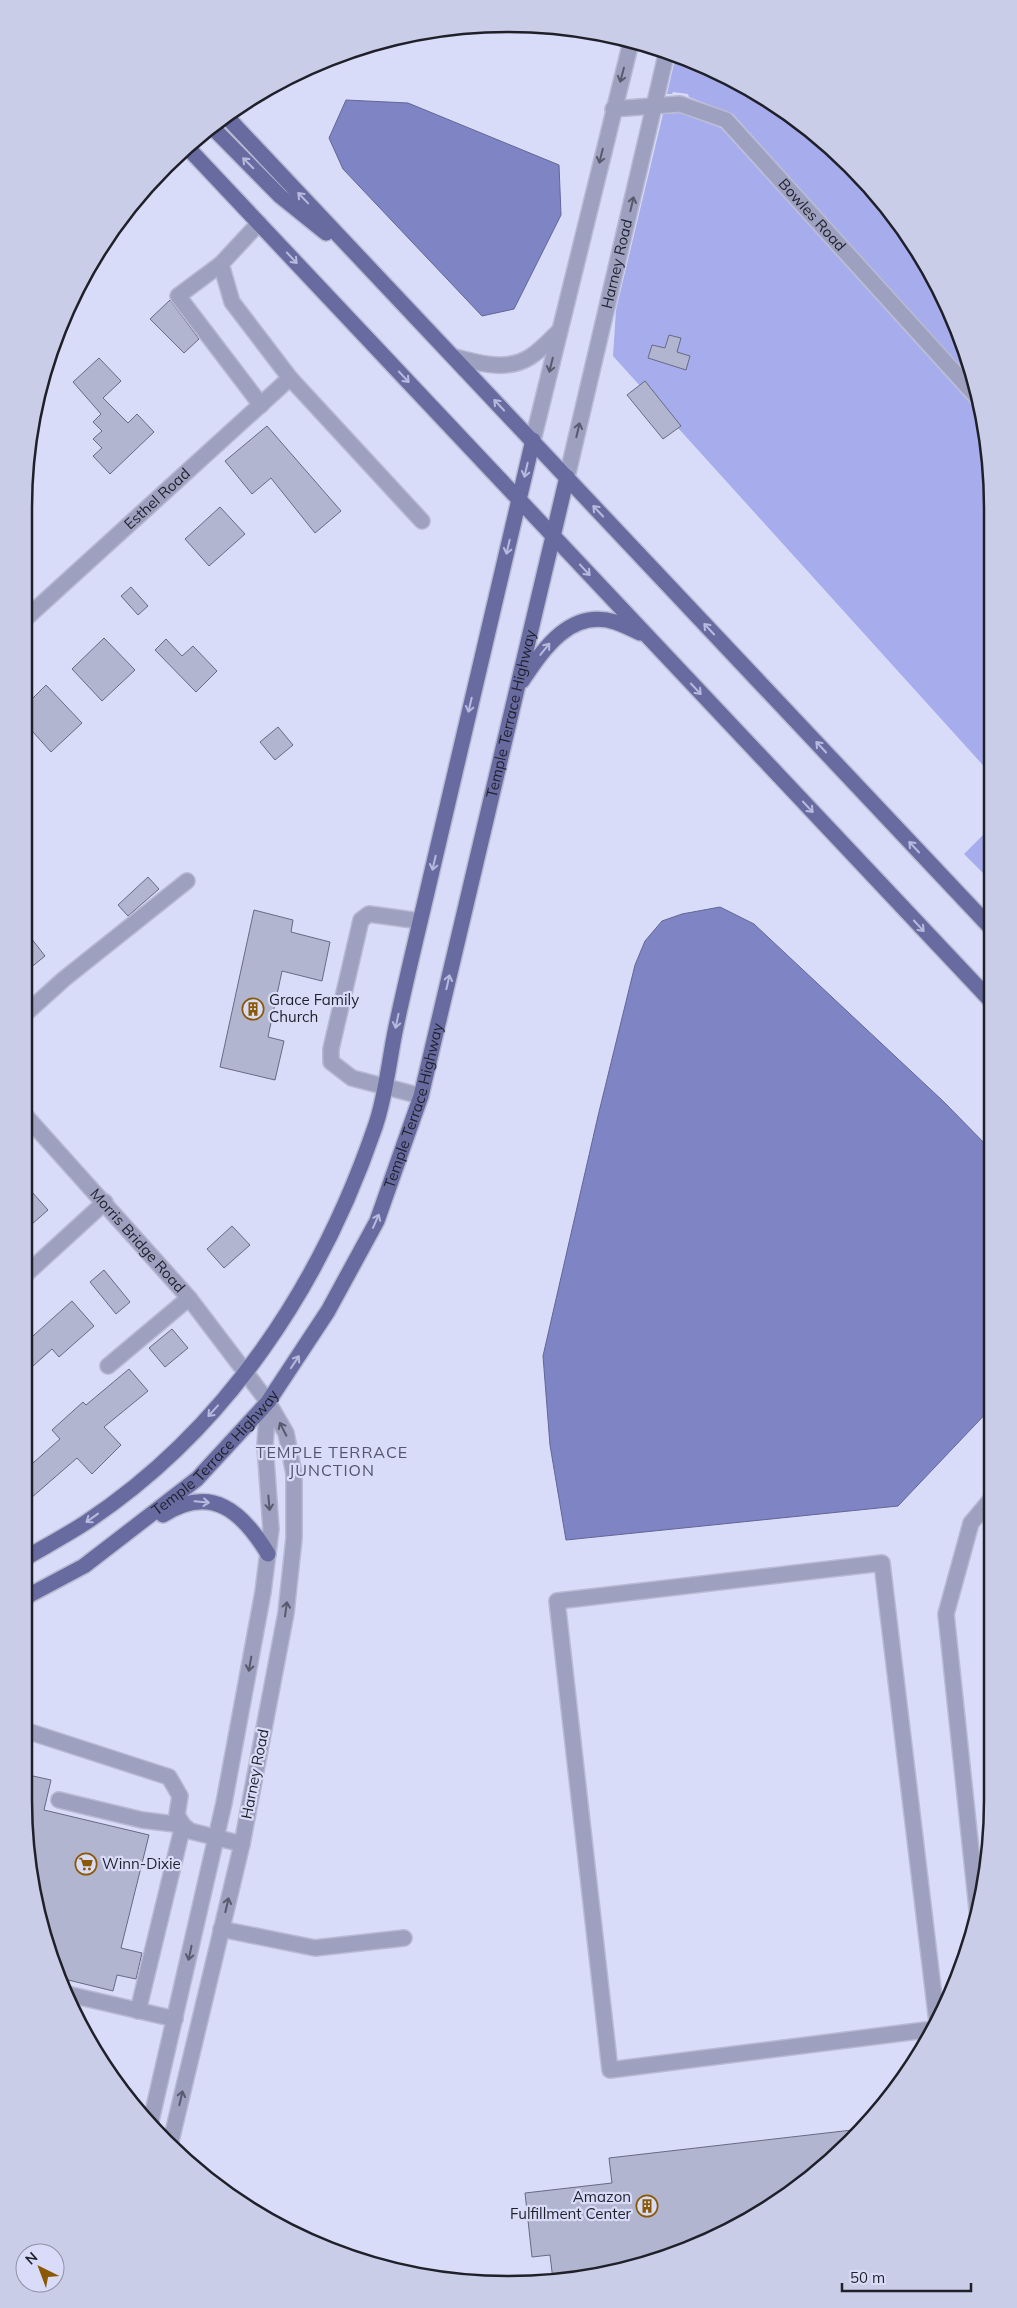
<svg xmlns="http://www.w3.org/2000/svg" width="1017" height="2308" viewBox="0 0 1017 2308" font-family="Mulish,sans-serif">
  <rect width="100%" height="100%" fill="#d9dcf8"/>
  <g fill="#a6acec">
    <polygon points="676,55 778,106 893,213 956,323 971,378 733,114 689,97 688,94 673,92 672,94 667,94"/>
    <polygon points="680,113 721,128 981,415 989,445 990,773 613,356 616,310 663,114"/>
    <polygon points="990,828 990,880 964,854"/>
  </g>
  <g fill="#7f84c4" stroke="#626696">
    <polygon points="346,100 408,103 559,165 561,215 514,309 482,316 343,169 329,138"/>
    <polygon points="720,907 754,924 944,1102 991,1150 992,1407 898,1506 566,1540 550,1445 543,1356 598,1116 635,965 645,941 662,921 682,914"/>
  </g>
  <g fill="#b2b5d0" stroke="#676a82">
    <polygon points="170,300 199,339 184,353 150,319"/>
    <polygon points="669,335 681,338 677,352 690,356 686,370 648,358 652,345 665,348"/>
    <polygon points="99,358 121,381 103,398 128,423 137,414 154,432 110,474 93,456 102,448 93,439 102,431 93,422 101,414 73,382"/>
    <polygon points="645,381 681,426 663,439 627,395"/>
    <polygon points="267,426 341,511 315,533 271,478 252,494 225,461"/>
    <polygon points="220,507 245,534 209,566 185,539"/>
    <polygon points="131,587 148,606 138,615 121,596"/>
    <polygon points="104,638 135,670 102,701 72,669"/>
    <polygon points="166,639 182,656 193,646 217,671 196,692 155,650"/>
    <polygon points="46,685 82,723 51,752 24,722 24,707"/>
    <polygon points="278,727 293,745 275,760 260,742"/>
    <polygon points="148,877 159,889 128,916 118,905"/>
    <polygon points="254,910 293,920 291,932 330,942 322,981 282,971 268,1037 284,1041 275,1080 220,1067"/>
    <polygon points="24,929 45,956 24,973"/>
    <polygon points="32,1192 48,1210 24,1231 24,1199"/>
    <polygon points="232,1226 250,1245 224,1268 207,1249"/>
    <polygon points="104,1270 130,1302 116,1314 90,1282"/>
    <polygon points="72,1301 94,1326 59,1357 52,1349 24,1374 24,1344"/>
    <polygon points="172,1329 188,1348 165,1367 149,1348"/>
    <polygon points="129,1369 148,1391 104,1427 121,1445 92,1474 77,1458 31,1498 24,1490 24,1471 60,1439 52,1430 83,1402 86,1405"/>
    <polygon points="24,1774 51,1780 44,1810 149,1835 121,1948 142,1953 136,1979 117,1975 113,1991 60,1978 50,1956 33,1894 24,1800"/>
    <polygon points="861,2129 751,2219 694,2247 603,2275 553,2280 550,2255 532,2257 525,2193 612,2183 609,2158"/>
  </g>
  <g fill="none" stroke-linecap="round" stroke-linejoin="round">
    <g stroke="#b8bad3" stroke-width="18">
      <g id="minor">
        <path id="s1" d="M613,109l67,-5 46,16 250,276"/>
        <polyline points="259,223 221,264 232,302 290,378 422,521"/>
        <polyline points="221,264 178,296 261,405"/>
        <path d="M455,357c24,6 51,15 75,0 10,-6 20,-17 29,-26"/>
        <polyline points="533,440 631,42"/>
        <path id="s2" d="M567,477l100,-426"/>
        <path id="s3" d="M24,620l266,-242"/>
        <polyline points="420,921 369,914 361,920 331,1049 331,1062 352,1078 421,1096"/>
        <polyline points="24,1015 64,979 187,881"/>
        <path id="s4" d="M24,1114l165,184 79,104 18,31 8,41v64l-8,75 -44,231 -72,301"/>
        <polyline points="24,1276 105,1202"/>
        <polyline points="108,1366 189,1298"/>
        <polyline points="24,1730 169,1777 180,1796 177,1815 183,1825 190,1831 242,1844"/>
        <polyline points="59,1800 142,1820 183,1825 138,2011"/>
        <polyline points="978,1918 946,1614 971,1523 992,1498"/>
        <polyline points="221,1929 315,1948 404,1938"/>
        <polyline points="67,1994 175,2019"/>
        <polyline points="934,2029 610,2070 557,1601 882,1563 937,2022"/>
        <polyline points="150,2125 224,1803 263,1592 271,1529 265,1445 268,1402"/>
      </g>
    </g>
    <g stroke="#b8bad3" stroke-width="18">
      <g id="major">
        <polyline points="226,116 991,928"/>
        <polyline points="211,126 280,196 326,233"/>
        <polyline points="188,148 991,1001"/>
        <path d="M522,681c21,-31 48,-73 93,-59 9,3 17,7 25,11"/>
        <path d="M163,1515c48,-31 79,-4 105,39"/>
        <path d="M24,1559c20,-12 41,-23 61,-36 141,-93 236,-238 290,-396 11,-31 14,-67 21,-100 11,-52 24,-104 36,-156 33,-144 68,-287 101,-431"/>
        <path id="s5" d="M24,1598l60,-32 113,-87 71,-77 60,-91 49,-90 44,-125 146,-619"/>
      </g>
    </g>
    <use href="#minor" stroke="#9da0be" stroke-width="15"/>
    <use href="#major" stroke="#676ba0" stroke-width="15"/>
  </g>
  <defs><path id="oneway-shaft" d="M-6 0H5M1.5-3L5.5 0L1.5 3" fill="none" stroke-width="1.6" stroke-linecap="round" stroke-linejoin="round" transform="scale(1.25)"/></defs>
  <g stroke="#585a6d">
    <use href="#oneway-shaft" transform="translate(622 75) rotate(105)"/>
    <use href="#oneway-shaft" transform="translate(601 156) rotate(104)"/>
    <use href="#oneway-shaft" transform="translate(632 204) rotate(-77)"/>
    <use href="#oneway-shaft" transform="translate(551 365) rotate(104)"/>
    <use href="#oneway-shaft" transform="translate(578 430) rotate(-77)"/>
    <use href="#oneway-shaft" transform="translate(283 1429) rotate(-117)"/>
    <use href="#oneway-shaft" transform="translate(269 1503) rotate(85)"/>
    <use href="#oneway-shaft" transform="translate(286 1609) rotate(-82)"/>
    <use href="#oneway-shaft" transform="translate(250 1664) rotate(100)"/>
    <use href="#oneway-shaft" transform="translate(227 1905) rotate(-77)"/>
    <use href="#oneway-shaft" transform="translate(190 1953) rotate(102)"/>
    <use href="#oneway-shaft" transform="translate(181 2098) rotate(-77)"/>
  </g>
  <g stroke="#b7bade">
    <use href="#oneway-shaft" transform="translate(248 163) rotate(-135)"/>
    <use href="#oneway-shaft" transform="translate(303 198) rotate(-134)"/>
    <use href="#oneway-shaft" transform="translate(292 258) rotate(47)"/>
    <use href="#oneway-shaft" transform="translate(404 377) rotate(47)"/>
    <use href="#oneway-shaft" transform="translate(499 405) rotate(-133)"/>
    <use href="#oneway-shaft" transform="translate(526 470) rotate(103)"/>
    <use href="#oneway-shaft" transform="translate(598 511) rotate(-133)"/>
    <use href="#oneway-shaft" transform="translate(508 547) rotate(103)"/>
    <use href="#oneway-shaft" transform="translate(585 570) rotate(47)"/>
    <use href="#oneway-shaft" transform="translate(709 629) rotate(-133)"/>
    <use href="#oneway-shaft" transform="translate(545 649) rotate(-51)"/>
    <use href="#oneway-shaft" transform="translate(696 689) rotate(47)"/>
    <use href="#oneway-shaft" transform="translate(470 705) rotate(103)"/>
    <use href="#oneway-shaft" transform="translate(821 747) rotate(-133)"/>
    <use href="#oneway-shaft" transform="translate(808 807) rotate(47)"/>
    <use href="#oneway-shaft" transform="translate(914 847) rotate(-133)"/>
    <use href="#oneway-shaft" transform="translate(434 863) rotate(103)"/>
    <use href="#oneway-shaft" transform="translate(919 926) rotate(47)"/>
    <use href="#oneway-shaft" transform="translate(448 982) rotate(-77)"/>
    <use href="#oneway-shaft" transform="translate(397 1021) rotate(102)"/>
    <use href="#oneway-shaft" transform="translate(376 1221) rotate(-66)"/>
    <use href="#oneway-shaft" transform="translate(295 1362) rotate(-56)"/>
    <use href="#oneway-shaft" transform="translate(213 1411) rotate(132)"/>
    <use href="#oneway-shaft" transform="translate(202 1502) rotate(5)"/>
    <use href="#oneway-shaft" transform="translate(92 1518) rotate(144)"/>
  </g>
  <defs>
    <g id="building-ring" transform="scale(1.125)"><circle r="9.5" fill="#d9dcf8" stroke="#8b5803" stroke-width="1.5"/><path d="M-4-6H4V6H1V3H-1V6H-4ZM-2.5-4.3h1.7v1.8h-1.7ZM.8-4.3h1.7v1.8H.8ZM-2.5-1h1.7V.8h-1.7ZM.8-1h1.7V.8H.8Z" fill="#8b5803"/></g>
    <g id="supermarket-ring" transform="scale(1.125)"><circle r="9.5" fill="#d9dcf8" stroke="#8b5803" stroke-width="1.5"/><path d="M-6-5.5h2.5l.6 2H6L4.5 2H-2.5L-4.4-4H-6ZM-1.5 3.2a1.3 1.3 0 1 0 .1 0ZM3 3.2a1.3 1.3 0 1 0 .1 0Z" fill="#8b5803"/></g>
  </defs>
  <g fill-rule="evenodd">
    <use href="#building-ring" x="253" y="1009"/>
    <use href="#supermarket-ring" x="86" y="1864"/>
    <use href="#building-ring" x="647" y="2206"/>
  </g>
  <g text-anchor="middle" stroke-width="4.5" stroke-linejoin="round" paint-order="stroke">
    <g font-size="15" fill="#1f202a" stroke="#d9dcf8">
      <text dy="5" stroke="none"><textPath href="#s1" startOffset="244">Bowles Road</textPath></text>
      <text dy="5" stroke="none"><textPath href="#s2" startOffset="219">Harney Road</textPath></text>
      <text dy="5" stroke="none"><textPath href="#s3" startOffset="180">Esthel Road</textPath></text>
      <text dy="5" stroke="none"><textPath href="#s5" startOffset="1052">Temple Terrace Highway</textPath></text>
      <text dy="5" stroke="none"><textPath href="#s5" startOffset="648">Temple Terrace Highway</textPath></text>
      <text dy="5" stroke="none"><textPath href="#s4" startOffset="170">Morris Bridge Road</textPath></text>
      <text dy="5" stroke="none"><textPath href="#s5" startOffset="242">Temple Terrace Highway</textPath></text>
      <text transform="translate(255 1774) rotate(-79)" y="5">Harney Road</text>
    </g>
    <g font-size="15" fill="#1f202a" stroke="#d9dcf8" text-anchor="start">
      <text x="269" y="1005">Grace Family<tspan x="269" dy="17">Church</tspan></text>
      <text x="102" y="1869">Winn-Dixie</text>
      <text x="631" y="2202" text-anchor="end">Amazon<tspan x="631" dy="17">Fulfillment Center</tspan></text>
    </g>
    <g font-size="16" letter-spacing="1" fill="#53556d" stroke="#d9dcf8">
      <text x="332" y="1458">TEMPLE TERRACE<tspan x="332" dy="18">JUNCTION</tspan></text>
    </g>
  </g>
  <path d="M0 0H1017V2308H0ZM508 32H508A476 476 0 0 1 984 508V1800A476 476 0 0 1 508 2276H508A476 476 0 0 1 32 1800V508A476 476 0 0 1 508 32Z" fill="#cacde8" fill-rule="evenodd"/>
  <path fill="none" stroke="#1f202a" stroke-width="2.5" d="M508 32H508A476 476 0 0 1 984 508V1800A476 476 0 0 1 508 2276H508A476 476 0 0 1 32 1800V508A476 476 0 0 1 508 32Z"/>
  <g transform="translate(40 2268) rotate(318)"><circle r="24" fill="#d9dcf8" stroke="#8f91a6"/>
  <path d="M0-4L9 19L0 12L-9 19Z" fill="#8b5803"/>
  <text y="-8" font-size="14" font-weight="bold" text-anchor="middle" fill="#1f202a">N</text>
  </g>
  <path d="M842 2283v8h129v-8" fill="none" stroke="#1f202a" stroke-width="2.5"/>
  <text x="850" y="2283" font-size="15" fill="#1f202a" stroke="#d9dcf8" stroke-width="4" paint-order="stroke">50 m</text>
</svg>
